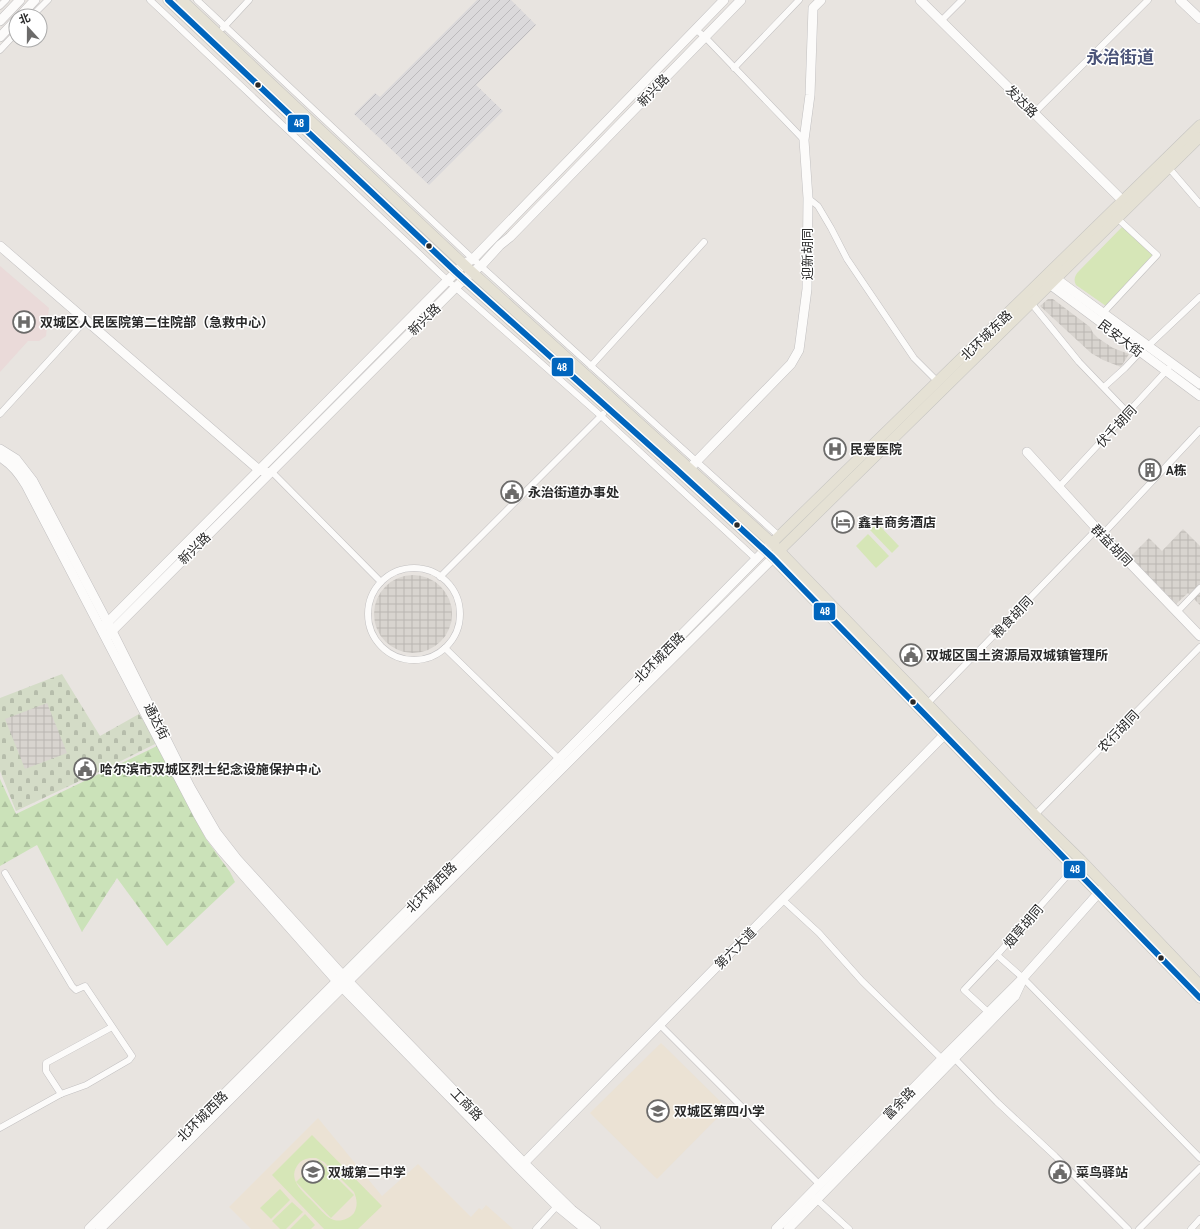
<svg xmlns="http://www.w3.org/2000/svg" width="1200" height="1229" viewBox="0 0 1200 1229" font-family="'Archivo Narrow','Noto Sans SC',sans-serif">
  <defs>
    <pattern id="industrial-furrows" width="10" height="10" patternUnits="userSpaceOnUse"><rect width="10" height="10" fill="#dbd9db"/><path d="M-1 1l2-2M0 10L10 0M9 11l2-2" fill="none" stroke="#bcbabc"/></pattern>
    <pattern id="forest-firs" width="22" height="20" patternUnits="userSpaceOnUse"><rect width="22" height="20" fill="#cbe2b9"/><path d="M5 1l3.5 6h-7zM16 11l3.5 6h-7z" fill="#aec29f"/></pattern>
    <pattern id="cemetery-stones" width="16" height="16" patternUnits="userSpaceOnUse"><rect width="16" height="16" fill="#d4dcc7"/><path d="M2 7V4a2 2 0 0 1 4 0v3zM10 15v-3a2 2 0 0 1 4 0v3z" fill="#b6bdab"/></pattern>
    <pattern id="plaza-grid" width="8" height="8" patternUnits="userSpaceOnUse"><rect width="8" height="8" fill="#d8d4cf"/><path d="M0 4h8M4 0v8" fill="none" stroke="#bab6b2"/></pattern>
  </defs>
  <rect width="100%" height="100%" fill="#e8e4e0"/>
  <polygon fill="url(#industrial-furrows)" points="477,0 511,0 536,25 476,85 503,111 429,185 354,114 375,93 380,97"/>
  <g fill="#ebe2d4">
    <polygon points="661,1043 727,1108 657,1179 590,1113"/>
    <polygon points="318,1118 382,1196 418,1164 471,1217 479,1208 482,1210 486,1205 513,1229 251,1229 229,1207"/>
  </g>
  <polygon fill="#eadad9" points="0,266 49,308 46,336 39,341 28,341 0,372"/>
  <polygon fill="url(#forest-firs)" points="157,746 206,839 230,872 235,882 167,946 117,878 82,932 37,845 0,866 0,779 16,814"/>
  <polygon fill="url(#cemetery-stones)" points="62,674 100,736 139,714 157,743 103,770 16,811 0,771 0,698"/>
  <g fill="#d6e6b7" fill-rule="evenodd">
    <path d="M1123,226l31,29 -48,51 -30,-21c-3,-5 -1,-10 3,-14z"/>
    <polygon points="877,523 899,546 892,553 870,530"/>
    <polygon points="868,534 889,556 876,568 856,546"/>
    <path d="M312,1135l70,71 -24,23h-34l-52,-54zM310,1158h6l8,4 30,30c3,7 4,14 0,21 -5,6 -13,9 -20,7 -7,-2 -13,-10 -19,-16 -9,-10 -28,-23 -18,-38 3,-5 7,-7 13,-8z"/>
    <polygon points="319,1160 354,1195 331,1218 296,1182"/>
    <polygon points="280,1189 290,1200 271,1219 260,1208"/>
    <polygon points="292,1202 303,1212 286,1229 280,1229 272,1221"/>
    <polygon points="305,1214 315,1225 311,1229 290,1229"/>
  </g>
  <g fill="url(#plaza-grid)">
    <polygon points="1048,299 1053,299 1090,327 1093,333 1098,338 1113,348 1129,354 1121,367 1103,360 1091,353 1040,306"/>
    <polygon points="1183,529 1200,546 1200,605 1188,593 1176,604 1130,557 1149,538 1162,551"/>
    <circle cx="413" cy="614" r="39"/>
    <polygon points="47,703 67,753 25,769 5,719"/>
  </g>
  <g fill="none" stroke-linecap="round" stroke-linejoin="round">
    <g stroke="#c2c0c1" stroke-width="7">
      <g id="street">
        <polyline points="150,0 448,281 601,416 756,559"/>
        <polyline points="197,0 473,259 779,536"/>
        <polyline points="0,6 6,0"/>
        <polyline points="32,16 48,0"/>
        <polyline points="941,21 962,0"/>
        <polyline points="223,28 249,0"/>
        <polyline points="695,29 705,37 804,140"/>
        <polyline points="0,50 16,33"/>
        <polyline points="734,68 799,0"/>
        <polyline points="1034,113 1148,0"/>
        <polyline points="1169,168 1200,204"/>
        <polyline points="808,198 818,206 831,228 847,259 914,358 938,382"/>
        <polyline points="1032,304 1079,362 1128,413"/>
        <polyline points="1103,313 1157,255 1118,219"/>
        <polyline points="1148,346 1200,297"/>
        <polyline points="591,366 704,242"/>
        <polyline points="1104,387 1125,368 1140,352"/>
        <polyline points="0,414 86,320"/>
        <polyline points="268,471 271,471 381,582"/>
        <polyline points="1059,487 1168,369"/>
        <polyline points="1102,535 1200,430"/>
        <circle cx="414" cy="614" r="46"/>
        <polyline points="440,577 603,414"/>
        <polyline points="1177,612 1200,588"/>
        <polyline points="445,648 561,761"/>
        <polyline points="927,704 1097,529"/>
        <polyline points="1035,815 1200,647"/>
        <polyline points="782,899 819,933 862,981 942,1059"/>
        <polyline points="997,955 1023,978 1200,1158"/>
        <polyline points="988,1012 964,990 997,955 1081,860"/>
        <polyline points="659,1024 820,1185"/>
        <polyline points="954,1058 997,1102 1055,1156 1128,1229"/>
        <polyline points="61,1094 46,1071 46,1063 112,1027"/>
        <polyline points="0,1128 61,1094 86,1085 129,1060 132,1056 85,986 76,990 72,986 5,873"/>
        <polyline points="815,1198 849,1229"/>
        <polyline points="536,1229 558,1205"/>
        <polyline points="1139,1229 1200,1168"/>
        <polyline points="1191,1229 1200,1219"/>
      </g>
    </g>
    <g stroke="#c2c0c1" stroke-width="10">
      <g id="secondary">
        <polyline points="920,0 1123,201"/>
        <polyline points="1180,0 1200,19"/>
        <polyline points="20,16 35,0"/>
        <polyline points="0,21 20,0"/>
        <polyline points="0,37 16,20"/>
        <polyline points="0,246 259,470 264,471"/>
        <polyline points="1051,275 1200,384"/>
        <polyline points="1044,280 1200,396"/>
        <polyline points="0,449 16,459 33,481 112,631 190,787 216,832 237,859 348,981 524,1163 572,1210 596,1229"/>
        <polyline points="1027,452 1097,529 1200,636"/>
        <path d="M0,457c12,7 19,16 26,28l172,330 12,21 11,14 121,137 177,181 38,38 28,23"/>
        <polyline points="689,469 791,364 799,350 807,289 808,198 804,140 810,95 813,8 821,0"/>
        <polyline points="103,627 456,272 464,264 473,259 724,0"/>
        <polyline points="108,635 456,287 472,272 481,266 500,245 510,237 741,0"/>
        <polyline points="520,1167 949,730"/>
        <polyline points="89,1229 559,759 769,546"/>
        <polyline points="100,1229 777,554"/>
        <polyline points="776,1229 942,1059 1023,978 1103,888"/>
        <polyline points="788,1229 1015,996 1021,983"/>
      </g>
    </g>
    <g stroke="#c4c3c1" stroke-width="11">
      <g id="primary">
        <polyline points="168,0 456,272 676,469 773,558 1200,998"/>
        <polyline points="182,0 472,272 772,543 1035,815 1081,860 1200,985"/>
        <polyline points="772,543 1200,125"/>
        <polyline points="779,551 1200,137"/>
      </g>
    </g>
    <use href="#street" stroke="#fcfbfa" stroke-width="6"/>
    <use href="#secondary" stroke="#fcfbfa" stroke-width="9"/>
    <use href="#primary" stroke="#e5e1d4" stroke-width="10"/>
    <g stroke="#fff" stroke-width="9">
      <polyline id="bus-1" points="168,0 456,272 676,469 773,558 1200,998"/>
    </g>
    <use href="#bus-1" stroke="#0065bd" stroke-width="6"/>
  </g>
  <defs>
    <g id="hospital-ring" transform="scale(1.15)"><circle r="9.5" fill="#fff" stroke="#6c6b6a" stroke-width="1.5"/><path d="M-5-5h3v3.5h4V-5h3V5h-3V1.5h-4V5h-3Z" fill="#6c6b6a"/></g>
    <g id="building-ring" transform="scale(1.15)"><circle r="9.5" fill="#fff" stroke="#6c6b6a" stroke-width="1.5"/><path d="M-4-6H4V6H1V3H-1V6H-4ZM-2.5-4.3h1.7v1.8h-1.7ZM.8-4.3h1.7v1.8H.8ZM-2.5-1h1.7V.8h-1.7ZM.8-1h1.7V.8H.8Z" fill="#6c6b6a"/></g>
    <g id="civic-ring" transform="scale(1.15)"><circle r="9.5" fill="#fff" stroke="#6c6b6a" stroke-width="1.5"/><path d="M-.6-6.5H3V-4.5H.6V-3L4-1V1h2V6H-6V1h2V-1L-.6-3ZM-1.2 2.5V6h2.4V2.5Z" fill="#6c6b6a"/></g>
    <g id="hotel-ring" transform="scale(1.15)"><circle r="9.5" fill="#fff" stroke="#6c6b6a" stroke-width="1.5"/><path d="M-6-4.5h1.5V1H6V5H4.5V3h-9V5H-6ZM-4 0a1.8 1.8 0 1 1 3.6 0ZM.5 0V-2.5h3Q6-2.5 6 0Z" fill="#6c6b6a"/></g>
    <g id="school-ring" transform="scale(1.15)"><circle r="9.5" fill="#fff" stroke="#6c6b6a" stroke-width="1.5"/><path d="M0-5L7-2L0 1L-7-2ZM-4 1L0 2.5L4 1V4Q0 6-4 4Z" fill="#6c6b6a"/></g>
  </defs>
  <g fill-rule="evenodd">
    <use href="#hospital-ring" x="24" y="322"/>
    <use href="#hospital-ring" x="835" y="449"/>
    <use href="#building-ring" x="1150" y="470"/>
    <use href="#civic-ring" x="512" y="492"/>
    <use href="#hotel-ring" x="843" y="522"/>
    <use href="#civic-ring" x="911" y="655"/>
    <use href="#civic-ring" x="85" y="769"/>
    <use href="#school-ring" x="658" y="1111"/>
    <use href="#school-ring" x="313" y="1172"/>
    <use href="#civic-ring" x="1060" y="1172"/>
  </g>
  <g fill="#2a2a2a" stroke="#fff" stroke-width="1.5">
    <circle cx="258" cy="85" r="3.5"/>
    <circle cx="429" cy="246" r="3.5"/>
    <circle cx="737" cy="525" r="3.5"/>
    <circle cx="913" cy="702" r="3.5"/>
    <circle cx="1161" cy="958" r="3.5"/>
  </g>
  <g text-anchor="middle" stroke-width="3" stroke-linejoin="round" paint-order="stroke">
    <g font-size="13" fill="#2a2a2a" stroke="#fff">
      <text transform="translate(653 90) rotate(-46)" y="5">新兴路</text>
      <text transform="translate(1022 101) rotate(45)" y="5">发达路</text>
      <text transform="translate(807 254) rotate(-90)" y="5">迎新胡同</text>
      <text transform="translate(424 319) rotate(-45)" y="5">新兴路</text>
      <text transform="translate(986 335) rotate(-44)" y="5">北环城东路</text>
      <text transform="translate(1121 338) rotate(37)" y="5">民安大街</text>
      <text transform="translate(1116 426) rotate(-47)" y="5">伏千胡同</text>
      <text transform="translate(1112 545) rotate(46)" y="5">群益胡同</text>
      <text transform="translate(194 548) rotate(-45)" y="5">新兴路</text>
      <text transform="translate(1012 617) rotate(-46)" y="5">粮食胡同</text>
      <text transform="translate(659 657) rotate(-45)" y="5">北环城西路</text>
      <text transform="translate(157 721) rotate(63)" y="5">通达街</text>
      <text transform="translate(1118 731) rotate(-46)" y="5">农行胡同</text>
      <text transform="translate(431 887) rotate(-45)" y="5">北环城西路</text>
      <text transform="translate(1023 926) rotate(-49)" y="5">烟草胡同</text>
      <text transform="translate(735 948) rotate(-45)" y="5">第六大道</text>
      <text transform="translate(899 1103) rotate(-46)" y="5">富余路</text>
      <text transform="translate(467 1104) rotate(46)" y="5">工商路</text>
      <text transform="translate(202 1116) rotate(-45)" y="5">北环城西路</text>
    </g>
    <g font-size="13" font-weight="bold" fill="#2a2a2a" stroke="#fff" text-anchor="start">
      <text x="40" y="327">双城区人民医院第二住院部（急救中心）</text>
      <text x="850" y="454">民爱医院</text>
      <text x="1166" y="475">A栋</text>
      <text x="528" y="497">永治街道办事处</text>
      <text x="858" y="527">鑫丰商务酒店</text>
      <text x="926" y="660">双城区国土资源局双城镇管理所</text>
      <text x="100" y="774">哈尔滨市双城区烈士纪念设施保护中心</text>
      <text x="674" y="1116">双城区第四小学</text>
      <text x="328" y="1177">双城第二中学</text>
      <text x="1076" y="1177">菜鸟驿站</text>
    </g>
    <g font-size="17" font-weight="bold" fill="#4b5479" stroke="#fff">
      <text x="1120" y="63">永治街道</text>
    </g>
  </g>
  <g stroke="#fff" stroke-width="1.5">
    <rect x="287" y="114" width="23" height="19" rx="4" fill="#0065bd"/>
    <rect x="551" y="357" width="23" height="20" rx="4" fill="#0065bd"/>
    <rect x="813" y="602" width="23" height="19" rx="4" fill="#0065bd"/>
    <rect x="1063" y="860" width="23" height="19" rx="4" fill="#0065bd"/>
  </g>
  <g font-size="11" text-anchor="middle" font-weight="bold" fill="#fff">
    <text x="299" y="127">48</text>
    <text x="562" y="371">48</text>
    <text x="825" y="615">48</text>
    <text x="1075" y="873">48</text>
  </g>
  <g transform="translate(28 28) rotate(339)"><circle r="19" fill="#ffffff" stroke="#aaaaaa"/>
  <path d="M0-3L7 15L0 10L-7 15Z" fill="#6c6b6a"/>
  <text y="-6" font-size="11" font-weight="bold" text-anchor="middle" fill="#2a2a2a">北</text>
  </g>
</svg>
